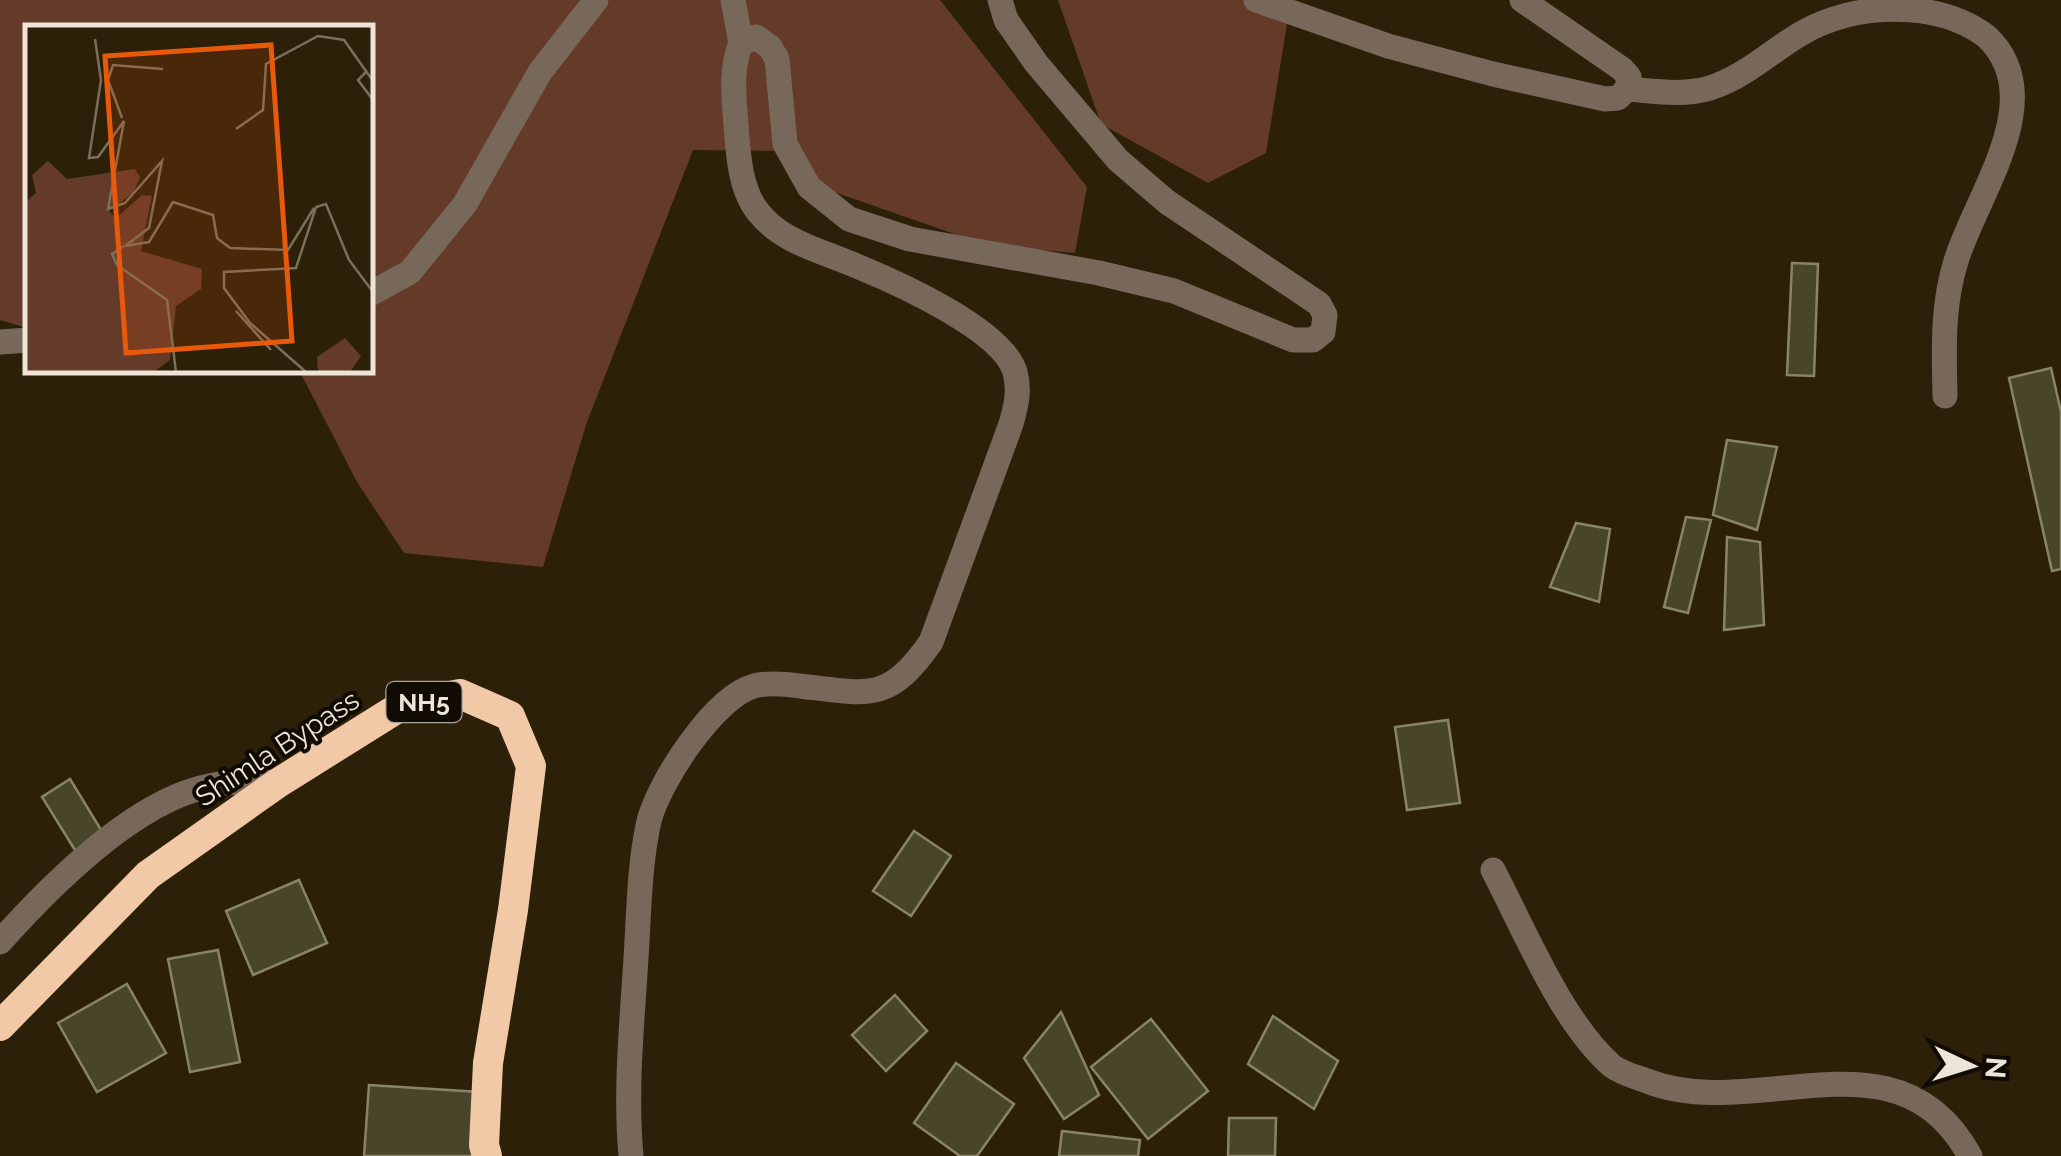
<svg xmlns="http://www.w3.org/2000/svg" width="2061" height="1156" viewBox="0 0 2061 1156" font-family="Raleway,sans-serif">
  <rect width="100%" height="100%" fill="#2c2009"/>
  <g fill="#643a29">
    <polygon points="0,0 940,0 1087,187 1075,253 986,245 814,185 779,151 693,150 587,422 543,567 404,553 357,482 299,370 370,370 370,28 28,28 27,328 0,320"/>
    <polygon points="1058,0 1284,0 1288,18 1266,153 1208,183 1101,124"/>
  </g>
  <g fill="#49452b" stroke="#898468" stroke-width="2.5">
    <polygon points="1792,263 1818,264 1814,376 1787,375"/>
    <polygon points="2051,368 2061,412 2061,569 2052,571 2009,378"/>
    <polygon points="1727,440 1777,447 1757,530 1713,515"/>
    <polygon points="1686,517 1711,520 1688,613 1664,607"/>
    <polygon points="1576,523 1610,529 1599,602 1550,587"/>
    <polygon points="1727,537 1760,542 1764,625 1724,630"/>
    <polygon points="1448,720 1460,803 1407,810 1395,727"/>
    <polygon points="70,779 106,838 78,855 42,797"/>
    <polygon points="914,831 951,856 911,916 873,891"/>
    <polygon points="299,880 327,943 253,975 226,911"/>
    <polygon points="218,950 240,1062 190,1072 168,959"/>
    <polygon points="127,984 166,1053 97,1092 58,1023"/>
    <polygon points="895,995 927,1031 886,1071 852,1035"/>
    <polygon points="1061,1012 1099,1095 1064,1119 1024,1058"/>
    <polygon points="1273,1016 1338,1061 1314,1109 1248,1064"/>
    <polygon points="1151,1019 1208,1091 1148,1139 1091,1067"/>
    <polygon points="956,1063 1014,1104 977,1156 960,1156 914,1123"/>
    <polygon points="369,1085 479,1092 474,1156 364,1156"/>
    <polygon points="1229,1118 1276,1118 1275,1156 1228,1156"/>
    <polygon points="1062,1131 1140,1140 1138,1156 1059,1156"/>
  </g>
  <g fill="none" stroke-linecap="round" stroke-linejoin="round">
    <g stroke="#78685a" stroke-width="25">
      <polyline points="733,0 741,43"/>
      <polyline points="1256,0 1388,46 1493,74 1605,99 1618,98 1627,89 1629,77 1622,69 1522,0"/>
      <path d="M1627,89c27,2 57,7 83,-1 35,-11 61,-37 92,-55 54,-31 135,-33 184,3 66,61 -10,159 -30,225 -14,45 -12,88 -11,135"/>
      <polyline points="370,294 410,272 465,204 540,72 596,0"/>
      <polyline points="0,342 28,340"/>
      <path d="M1493,870c32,61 68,151 119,196 9,7 24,11 35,15 110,43 250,-58 323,75"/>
      <path d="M0,942c49,-55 134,-141 209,-156 23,-5 46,-5 69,-3"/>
      <path d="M631,1156c-6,-66 1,-132 5,-198 3,-45 3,-92 13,-137 10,-39 65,-124 105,-135 15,-4 32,-2 46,0 70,8 88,17 131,-44l80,-218c5,-18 9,-33 4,-52 -12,-42 -117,-89 -156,-105 -35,-16 -75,-23 -100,-54 -19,-22 -21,-60 -23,-88 -2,-29 -6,-55 5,-82l15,-6 14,10 7,12 8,85 24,43 40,32 61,20 189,34 75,18 119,49h20l10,-8 2,-17 -6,-11 -152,-102 -49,-42 -82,-97 -30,-43 -6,-20"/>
    </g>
    <polyline stroke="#f2c9a6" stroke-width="30" points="0,1026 148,875 278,783 401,706 460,694 510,716 531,766 513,910 488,1063 484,1145 487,1156"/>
  </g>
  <g text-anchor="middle" stroke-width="8" stroke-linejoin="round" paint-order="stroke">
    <rect fill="#100b03" stroke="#aba498" stroke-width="2.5" x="386.5" y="682" width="75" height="40" rx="8"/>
    <g font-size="25" font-weight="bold" fill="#eee5d8">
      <text x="424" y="711">NH5</text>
    </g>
    <g font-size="28" fill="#eee5d8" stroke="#100b03">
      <text transform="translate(277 748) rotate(-33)" y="10">Shimla Bypass</text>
    </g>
  </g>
  <g transform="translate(25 25)">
    <rect width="348" height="348" fill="#2c2009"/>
    <path d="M23,136l19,18 68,-10 5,8 -7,16 -24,18 7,7 26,-23 10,1 -11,55 61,18 -1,20 -25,17 -6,54 -16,12h-129v-170l11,-9 -4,-18zM320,313l16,18 -11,16h-32l-1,-15z" fill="#643a29"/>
    <path fill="none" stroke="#7a6f5c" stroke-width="2.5" d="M70,14l6,41 -12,78 9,-1 26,-36 -16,88 17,-6 37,-42 -13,67 -24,18 24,-4 24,-40 40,13 4,23 13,10 58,2 26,-42M342,46l-9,9 15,20M97,93l-14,-38 5,-15 50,4M211,104l27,-19 3,-46 52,-28 26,4 29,41M99,221l-12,8 5,11 50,35 9,72M211,286l35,39M281,347l-56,-49 -26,-35v-16l72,-4 20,-61 10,-3 23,56 24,32"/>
    <path fill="#e8590c" fill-opacity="0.15" stroke="#e8590c" stroke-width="5" d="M246,20l21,296 -166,12 -21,-297z"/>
    <rect width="348" height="348" fill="none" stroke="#eee5d8" stroke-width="5"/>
  </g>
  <g transform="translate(1971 1066) rotate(94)" stroke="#100b03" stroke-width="8" paint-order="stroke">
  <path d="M0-8L18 38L0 25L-18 38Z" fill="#eee5d8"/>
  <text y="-15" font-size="28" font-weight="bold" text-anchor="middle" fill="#eee5d8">N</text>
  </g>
</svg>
